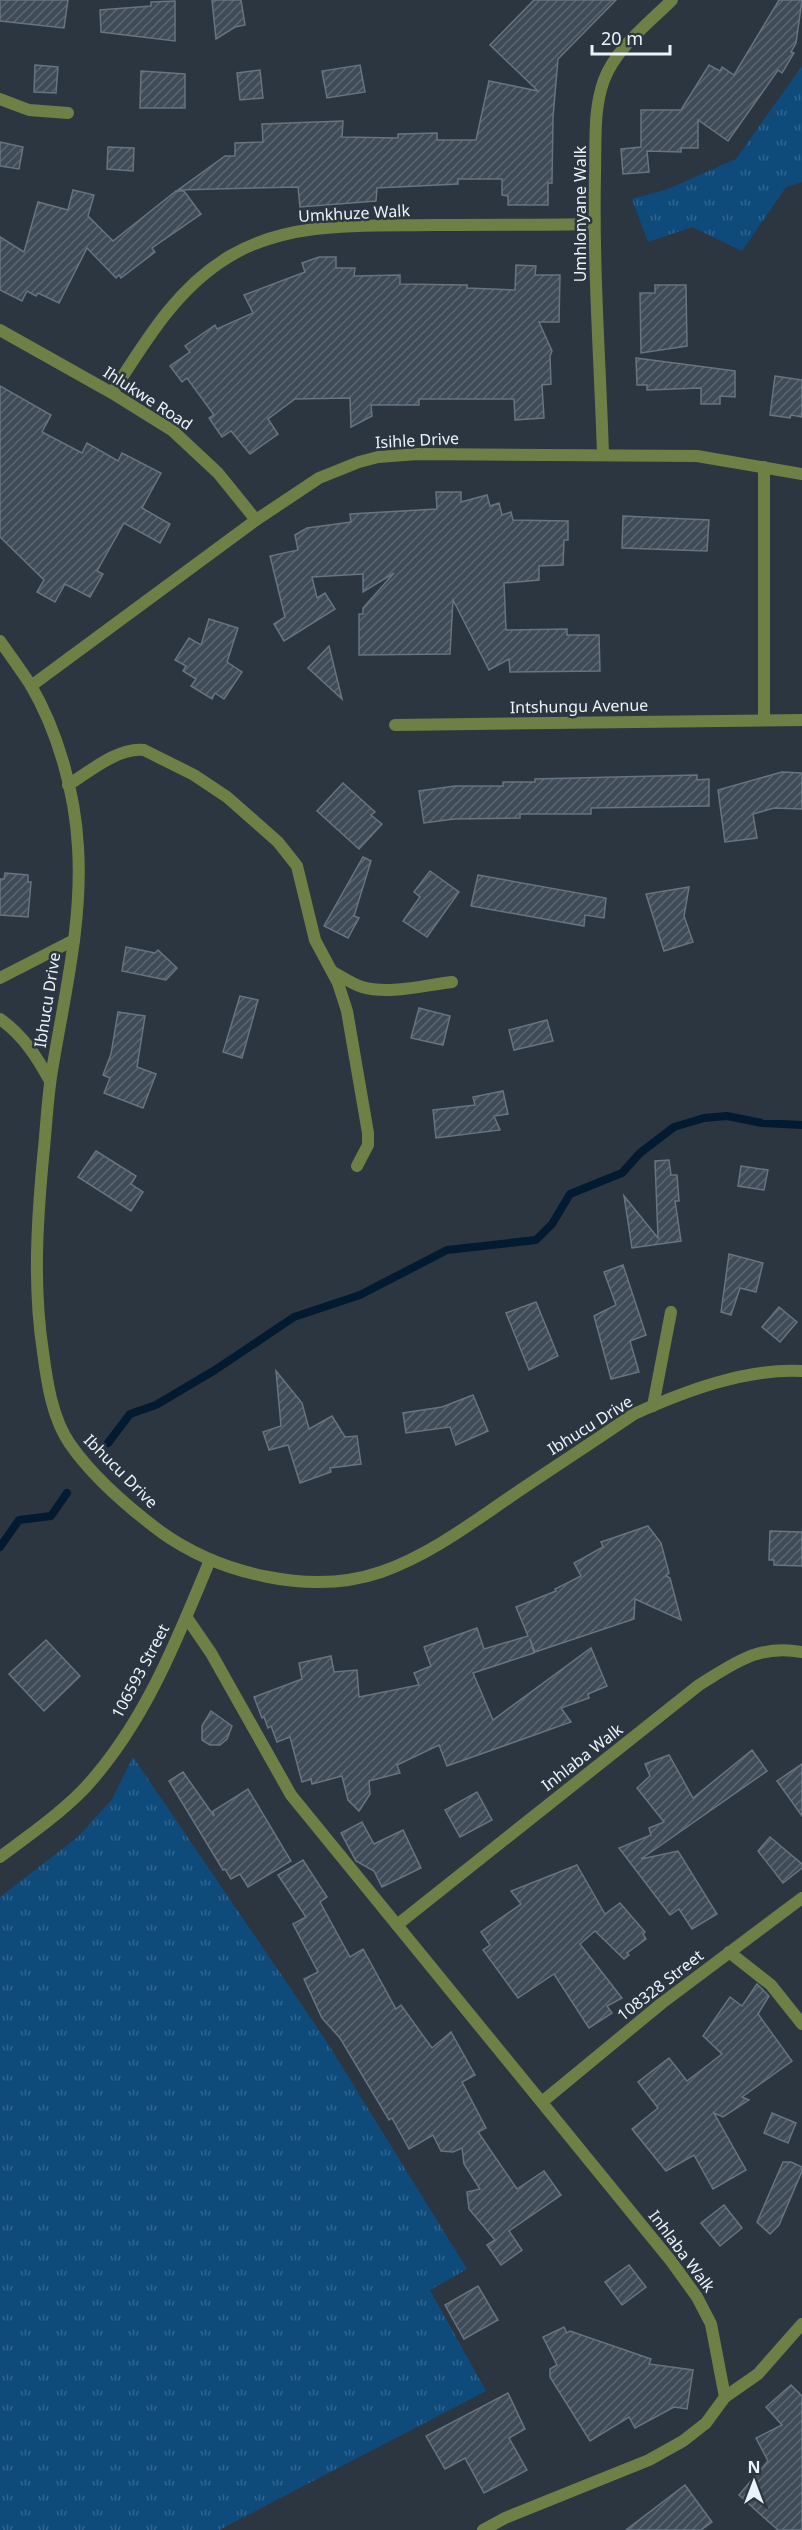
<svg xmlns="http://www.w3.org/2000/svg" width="802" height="2530" viewBox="0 0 802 2530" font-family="'Noto Sans',sans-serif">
  <defs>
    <pattern id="grass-tufts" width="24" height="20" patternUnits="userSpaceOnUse" patternTransform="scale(1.5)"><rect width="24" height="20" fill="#0e4b7b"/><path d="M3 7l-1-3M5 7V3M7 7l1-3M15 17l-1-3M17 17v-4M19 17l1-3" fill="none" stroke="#31658f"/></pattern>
    <pattern id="building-hatch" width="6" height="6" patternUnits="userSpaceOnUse" patternTransform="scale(1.5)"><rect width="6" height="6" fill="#3f4c58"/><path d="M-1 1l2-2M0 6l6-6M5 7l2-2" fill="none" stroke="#5b6671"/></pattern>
  </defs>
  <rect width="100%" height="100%" fill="#2b3641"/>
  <g fill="url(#grass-tufts)">
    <polygon points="802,66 802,182 786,187 742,251 692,227 648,242 632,199 668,189 736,159"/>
    <polygon points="133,1757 325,2039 467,2269 430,2290 486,2391 219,2530 0,2530 0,1897 79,1836 112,1799"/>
  </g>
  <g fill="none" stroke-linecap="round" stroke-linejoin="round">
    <g stroke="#031b30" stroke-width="8">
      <polyline points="108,1443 130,1414 156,1405 215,1370 294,1317 360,1295 447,1250 536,1240 552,1224 570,1194 622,1173 640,1153 674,1127 704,1118 727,1116 762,1123 802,1125"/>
      <polyline points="0,1547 19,1520 51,1516 67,1493"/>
    </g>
  </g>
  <g fill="url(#building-hatch)" stroke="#677481" stroke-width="1.5">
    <polygon points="0,0 68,0 64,28 0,21"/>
    <polygon points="212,0 241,0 245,25 235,27 216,39"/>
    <polygon points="534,0 616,0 558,59 553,117 552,183 548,183 548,205 508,205 508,196 502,195 502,179 458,179 458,184 377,188 376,201 300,207 298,187 178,190 225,156 235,156 235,143 263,142 262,124 343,121 342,137 398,138 398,134 437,133 437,140 476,140 489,81 538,91 490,45"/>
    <polygon points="779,0 802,0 796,43 791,52 794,53 782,73 778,70 728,141 698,120 698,148 681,148 681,152 647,151 649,172 623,174 621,149 641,147 641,110 681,110 709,65 720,71 722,67 734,75"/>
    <polygon points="175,1 175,41 101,32 100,10 151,6 151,2"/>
    <polygon points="35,65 58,67 56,93 34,92"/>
    <polygon points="360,65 365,92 327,98 322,71"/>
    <polygon points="260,70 263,98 240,100 237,73"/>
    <polygon points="141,71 185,74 185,108 140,108"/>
    <polygon points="0,142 23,147 19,169 0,166"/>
    <polygon points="108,147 134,148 133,171 107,169"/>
    <polygon points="73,190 94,195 88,216 113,241 176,191 184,191 201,214 152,248 155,252 121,278 119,275 116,278 87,248 59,303 38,293 36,296 27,291 22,301 0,290 0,237 24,252 38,202 68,210"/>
    <polygon points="319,257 336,257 336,268 355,268 354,276 400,275 400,284 467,285 467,288 515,290 516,265 536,266 535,275 560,275 559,322 539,322 552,351 550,356 551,384 542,385 544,418 515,420 514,399 419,399 419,405 371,405 372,416 351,427 350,398 295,399 268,419 278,434 250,454 231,431 222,437 209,418 214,415 187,378 182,382 170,366 190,352 185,346 215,325 217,329 253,313 244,295 305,272 302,263"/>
    <polygon points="655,285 686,285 687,346 641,353 640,293 655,293"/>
    <polygon points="636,358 735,371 735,397 720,396 720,404 701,404 701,388 647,390 647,385 637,385"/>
    <polygon points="775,376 802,380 802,417 791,415 790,418 770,415"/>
    <polygon points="0,386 51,415 42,432 82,453 87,443 118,461 122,453 161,473 142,508 170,524 160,543 124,523 97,571 103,574 90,597 65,584 55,602 37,592 44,580 0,537"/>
    <polygon points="436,492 461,492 461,502 487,495 490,506 499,503 502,515 511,512 513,520 568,521 568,540 564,540 563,565 539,566 539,580 504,583 506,630 567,629 567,635 599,635 600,671 510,672 509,659 489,670 453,600 450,654 359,655 359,614 363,614 363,608 394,573 363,592 363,574 312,577 317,598 325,593 335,609 284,641 274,624 285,617 270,556 298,550 295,535 307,528 351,522 350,514 437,509"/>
    <polygon points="623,516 709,520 707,551 622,548"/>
    <polygon points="209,619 238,628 227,662 242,672 224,699 215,693 212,699 191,686 196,679 183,671 186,666 175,660 189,638 201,645"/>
    <polygon points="329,646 342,699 308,668"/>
    <polygon points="782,772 802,773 802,809 774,808 753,814 757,838 725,842 718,790"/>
    <polygon points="697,775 697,780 709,779 709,806 591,808 591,814 520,814 520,818 454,819 424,823 419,791 455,786 503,786 503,782 535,782 535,779"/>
    <polygon points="343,783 375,812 371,815 382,824 359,849 317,811"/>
    <polygon points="363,857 371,861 354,916 359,918 348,938 324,926"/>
    <polygon points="430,871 459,892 427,937 403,921 420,897 414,892"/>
    <polygon points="5,873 28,875 28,882 31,882 28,917 0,915 0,879 4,879"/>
    <polygon points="478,875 606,898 604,918 585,915 584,926 471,906"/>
    <polygon points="689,887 684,916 693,942 664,951 646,894"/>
    <polygon points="126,947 155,953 158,950 177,968 166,980 122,971"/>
    <polygon points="240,996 258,1000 242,1058 223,1052"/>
    <polygon points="419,1008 450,1016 443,1045 411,1038"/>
    <polygon points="118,1012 145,1016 137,1067 156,1074 143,1108 104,1093 110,1078 103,1075 111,1054"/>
    <polygon points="547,1020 553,1041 514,1050 509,1030"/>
    <polygon points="503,1091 508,1114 494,1116 500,1130 436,1138 433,1110 475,1105 473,1097"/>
    <polygon points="96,1151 136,1176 131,1184 143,1192 131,1211 78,1177"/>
    <polygon points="669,1160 671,1175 677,1175 679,1201 675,1201 681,1241 632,1248 624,1196 658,1238 655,1161"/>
    <polygon points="741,1166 768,1170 764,1190 738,1186"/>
    <polygon points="729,1254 763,1263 756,1292 740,1288 731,1315 721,1312"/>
    <polygon points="623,1265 646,1335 630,1341 639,1372 611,1379 594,1316 616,1305 604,1272"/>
    <polygon points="536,1302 558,1356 529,1370 506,1313"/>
    <polygon points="779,1307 797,1322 780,1342 762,1327"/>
    <polygon points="276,1371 302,1403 309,1429 332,1416 345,1437 357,1436 361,1464 330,1468 331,1472 300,1483 288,1445 269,1450 263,1432 281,1426"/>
    <polygon points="473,1395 488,1431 456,1445 450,1427 406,1433 403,1413 442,1407"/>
    <polygon points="648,1526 661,1543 669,1573 666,1576 670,1578 681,1620 635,1599 634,1619 535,1652 530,1639 534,1653 473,1673 493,1720 591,1648 607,1686 588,1694 589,1698 561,1708 571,1722 447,1766 439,1745 397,1765 400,1773 369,1781 370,1794 359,1811 348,1800 342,1776 312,1784 311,1779 302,1782 290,1737 277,1742 271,1726 268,1728 264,1717 262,1718 254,1697 302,1679 299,1663 331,1656 334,1672 357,1670 359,1697 419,1685 414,1673 431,1666 424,1647 477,1628 484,1649 528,1636 516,1607 556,1591 555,1589 581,1576 574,1563 603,1547 601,1542"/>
    <polygon points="770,1531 802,1532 802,1566 774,1565 774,1560 769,1560"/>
    <polygon points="46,1640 80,1676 44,1711 9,1674"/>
    <polygon points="211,1711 232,1726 227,1739 220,1745 210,1745 202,1740 202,1726"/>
    <polygon points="752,1750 767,1771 641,1859 678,1851 717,1914 692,1929 679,1909 670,1915 619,1848 651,1835 649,1828 664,1822 637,1788 650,1776 645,1764 669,1755 693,1798"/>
    <polygon points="802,1764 802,1816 777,1781"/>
    <polygon points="183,1772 214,1816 213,1811 248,1789 291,1861 248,1887 240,1874 231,1879 225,1869 223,1870 169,1781"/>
    <polygon points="477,1792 492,1820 460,1837 445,1810"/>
    <polygon points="362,1822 374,1844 403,1830 421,1868 382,1887 374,1871 356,1861 341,1833"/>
    <polygon points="770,1837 802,1864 802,1868 783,1883 758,1851"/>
    <polygon points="303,1860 327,1897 320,1902 350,1957 363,1949 396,2009 401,2005 432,2048 451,2032 475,2075 462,2082 486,2128 478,2132 517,2189 544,2171 561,2195 509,2231 522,2250 501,2265 487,2245 495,2240 469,2209 467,2192 480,2189 464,2164 462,2148 453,2152 441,2151 433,2135 409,2149 392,2118 389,2120 340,2038 322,2018 304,1979 318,1972 293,1924 306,1917 278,1875"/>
    <polygon points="577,1865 605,1914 620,1903 645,1932 643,1934 646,1939 627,1953 629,1955 624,1959 595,1931 580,1944 622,1998 607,2006 612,2013 589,2028 554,1974 518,1998 483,1950 490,1945 481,1932 521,1904 511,1891"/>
    <polygon points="757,1984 769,1996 758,2014 792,2061 742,2097 749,2100 723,2117 714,2113 746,2170 713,2189 694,2155 666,2171 632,2129 658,2108 638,2082 669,2058 687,2081 722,2054 703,2036 730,1997 742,2006"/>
    <polygon points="772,2113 796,2123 788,2143 764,2133"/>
    <polygon points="783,2162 791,2162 802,2167 802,2171 779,2225 770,2234 757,2222"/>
    <polygon points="724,2205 742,2228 720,2246 701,2223"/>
    <polygon points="629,2265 646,2287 622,2305 605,2282"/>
    <polygon points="478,2286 498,2320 464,2339 445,2305"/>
    <polygon points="564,2327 567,2333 570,2331 651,2359 649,2364 693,2370 687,2409 674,2407 635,2428 629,2417 590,2441 550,2377 550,2369 557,2365 543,2337"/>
    <polygon points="791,2385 802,2396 802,2530 778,2530 739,2495 768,2461 756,2438 782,2425 766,2407"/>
    <polygon points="508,2393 525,2429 509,2438 527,2470 484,2493 465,2458 445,2469 426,2436"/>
    <polygon points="685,2485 712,2522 701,2530 626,2530"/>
  </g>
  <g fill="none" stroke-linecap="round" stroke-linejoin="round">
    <polyline stroke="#6f8046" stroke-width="12" points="653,1406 671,1312"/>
    <g stroke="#6f8046" stroke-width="12">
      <polyline points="0,99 29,110 68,113"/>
      <polyline points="0,330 112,393 173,431 218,473 256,520"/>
      <path d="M112,393c33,-51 64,-105 118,-137 60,-36 137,-30 205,-31 53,0 106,0 159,-1"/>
      <path d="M603,454c-3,-93 -10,-186 -8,-279 1,-32 -2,-65 9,-95 12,-32 45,-57 68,-80"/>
      <polyline points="764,467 764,720"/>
      <path d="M0,641c10,14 20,28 30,43 28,47 45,109 48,163 5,77 -15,154 -27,230 -4,27 -5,54 -8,81 -6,65 -10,129 0,194 4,30 9,66 27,92 23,33 59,64 91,88 59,42 150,64 220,40 48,-17 88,-47 129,-75 41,-28 83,-55 124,-83 51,-23 112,-46 168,-43"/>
      <polyline points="31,686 256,520 319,478 359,462 378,457 418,454 697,456 802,474"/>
      <polyline points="395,725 802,720"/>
      <path d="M68,785c21,-13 50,-38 76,-35l50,25 33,22 51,45 19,24 18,74 23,43 9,28 21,122v12l-11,21"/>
      <path d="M333,972c9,5 19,12 29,15 27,8 62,-2 90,-5"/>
      <polyline points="0,978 74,940"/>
      <path d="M0,1019c23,16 37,38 50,62"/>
      <polyline points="187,1618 211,1653 291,1795 671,2261 697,2297 711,2324 725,2397 706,2423 683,2441 649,2460 505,2518 483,2530"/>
      <path d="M0,1857c28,-21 57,-41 82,-66 61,-64 95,-151 128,-231"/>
      <path d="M397,1925l302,-240c36,-22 59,-41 103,-33"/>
      <polyline points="729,1952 771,1985 802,2024"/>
      <polyline points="542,2102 662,2003 802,1898"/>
      <polyline points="725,2397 758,2374 802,2324"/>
    </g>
  </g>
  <g text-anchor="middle" stroke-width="5" stroke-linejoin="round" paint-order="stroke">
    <g font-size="16" fill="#ebf3fa" stroke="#2b3641">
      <text transform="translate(354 213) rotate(-3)" y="6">Umkhuze Walk</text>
      <text transform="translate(580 214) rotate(-90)" y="6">Umhlonyane Walk</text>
      <text transform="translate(148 398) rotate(33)" y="6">Ihlukwe Road</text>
      <text transform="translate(417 440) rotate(-3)" y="6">Isihle Drive</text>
      <text transform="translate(579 706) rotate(-1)" y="6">Intshungu Avenue</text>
      <text transform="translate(47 1000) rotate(-81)" y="6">Ibhucu Drive</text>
      <text transform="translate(590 1425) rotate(-32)" y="6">Ibhucu Drive</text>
      <text transform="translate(121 1471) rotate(45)" y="6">Ibhucu Drive</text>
      <text transform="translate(140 1671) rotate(-62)" y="6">106593 Street</text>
      <text transform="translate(582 1757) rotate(-38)" y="6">Inhlaba Walk</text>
      <text transform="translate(660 1985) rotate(-38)" y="6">108328 Street</text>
      <text transform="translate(682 2251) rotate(53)" y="6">Inhlaba Walk</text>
    </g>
  </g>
  <g transform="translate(754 2482)" stroke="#2b3641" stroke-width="4.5" paint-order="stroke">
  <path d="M0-4.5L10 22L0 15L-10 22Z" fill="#ebf3fa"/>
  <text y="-9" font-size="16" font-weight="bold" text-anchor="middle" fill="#ebf3fa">N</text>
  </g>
  <path d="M592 45v9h78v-9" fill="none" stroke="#ebf3fa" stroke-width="3"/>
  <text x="601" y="45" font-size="18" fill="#ebf3fa" stroke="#2b3641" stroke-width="4.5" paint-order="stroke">20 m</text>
</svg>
